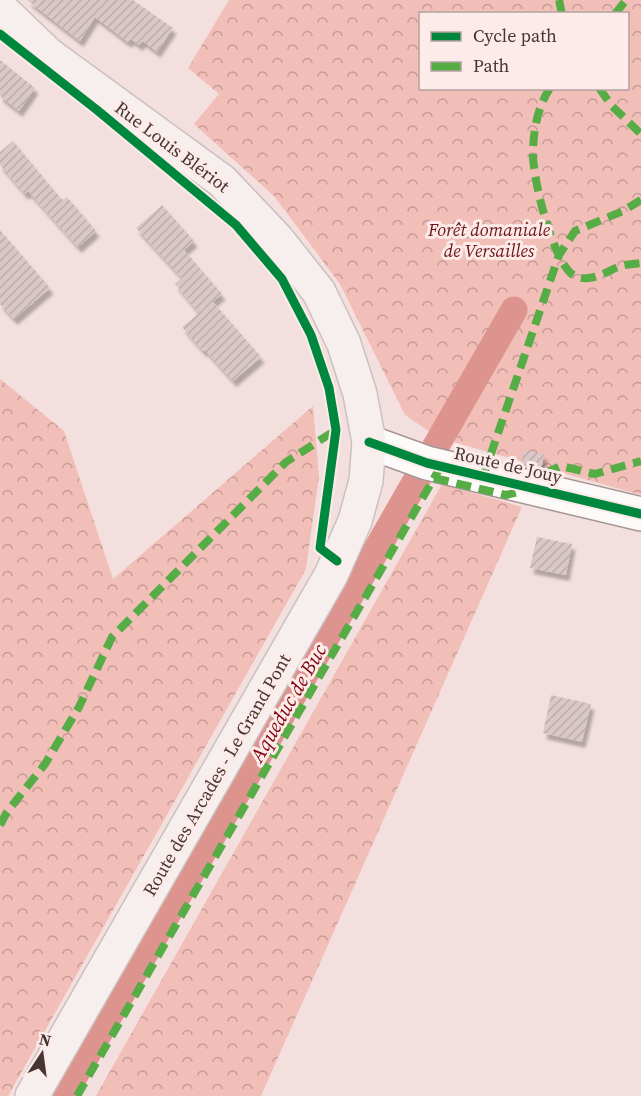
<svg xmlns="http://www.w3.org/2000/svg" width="641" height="1096" viewBox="0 0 641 1096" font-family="'Source Serif 4',serif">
  <defs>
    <pattern id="forest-crowns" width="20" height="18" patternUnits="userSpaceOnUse" patternTransform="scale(1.5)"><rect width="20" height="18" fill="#f2beb8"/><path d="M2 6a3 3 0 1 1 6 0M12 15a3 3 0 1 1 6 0" fill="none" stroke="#c69b96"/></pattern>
    <pattern id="building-hatch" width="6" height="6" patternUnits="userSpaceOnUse" patternTransform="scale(1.5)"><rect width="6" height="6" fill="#d9c8c6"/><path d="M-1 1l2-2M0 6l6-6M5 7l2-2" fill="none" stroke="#bcacab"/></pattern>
    <filter id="shadow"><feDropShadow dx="3.5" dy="6" stdDeviation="1.5" flood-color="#0004"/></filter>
  </defs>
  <rect width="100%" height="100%" fill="#f3e0de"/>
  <g fill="url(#forest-crowns)" fill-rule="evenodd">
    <path d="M229,0h412v495l-202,-57 -34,-23 -65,-131 -66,-88 -80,-72 25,-30 -31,-26zM420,14h208v74h-208z"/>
    <polygon points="0,379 64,431 113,579 313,406 319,476 306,569 8,1096 0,1096"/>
    <polygon points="442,484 522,507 261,1096 96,1096"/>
  </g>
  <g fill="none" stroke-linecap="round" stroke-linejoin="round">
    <polyline stroke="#dd948e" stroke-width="27" points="63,1096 514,310"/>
  </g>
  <g fill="url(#building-hatch)" filter="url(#shadow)">
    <polygon points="27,0 133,0 173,28 157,52 143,41 139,45 131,39 128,42 95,17 80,41"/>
    <polygon points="0,60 35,88 19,111 0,96"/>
    <polygon points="13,141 62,200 67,197 96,231 78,247 28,191 25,194 0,165 0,152"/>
    <polygon points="162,205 194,241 184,250 222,294 199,313 175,284 182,278 136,228"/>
    <polygon points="0,230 50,288 14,319 0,304"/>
    <polygon points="213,302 261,357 233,381 205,350 203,351 182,327"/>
    <polygon points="524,450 544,454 541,471 520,466"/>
    <polygon points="537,537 572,544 566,575 530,568"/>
    <polygon points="551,695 591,704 582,742 543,733"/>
  </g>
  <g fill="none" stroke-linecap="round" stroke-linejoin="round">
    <g stroke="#a69695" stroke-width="36">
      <polyline id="minor" points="369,442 427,463 641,514"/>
    </g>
    <g stroke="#cbc0bf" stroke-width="36">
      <polyline id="major" points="0,8 48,54 222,181 277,239 319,292 344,344 360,394 369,442 366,481 355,521 331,575 32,1096"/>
    </g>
    <use href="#minor" stroke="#fdfafa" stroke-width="33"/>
    <use href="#major" stroke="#f6efee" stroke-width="33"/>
    <g stroke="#56ac45" stroke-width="8" stroke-dasharray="15 8" stroke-linecap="butt">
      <polyline points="559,0 562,14"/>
      <polyline points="615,14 626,0"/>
      <path d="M550,88c-12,18 -16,40 -17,61 -2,24 20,117 42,127 15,7 31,-4 43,-9 7,-3 16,-3 23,-4"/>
      <polyline points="599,88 612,106 641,134"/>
      <polyline points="545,473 561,466 595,474 641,461"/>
      <polyline points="483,477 559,255 575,231 623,211 641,200"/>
      <polyline points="434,478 506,495 518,492"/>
      <polyline points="0,825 7,812 45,764 79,707 112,637 286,462 336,430"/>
      <polyline points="77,1096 441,466"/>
    </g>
    <g stroke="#fdebe9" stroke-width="13">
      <g id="cycleway">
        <polyline points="0,34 97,110 236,225 282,279 311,335 329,388 336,430 320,548 337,561"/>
        <polyline points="369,442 427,463 641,514"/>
      </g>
    </g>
    <use href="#cycleway" stroke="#00873e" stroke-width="9"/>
  </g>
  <g text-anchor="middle" stroke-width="6" stroke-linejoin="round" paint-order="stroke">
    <g font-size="18" fill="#463533" stroke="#fdebe9">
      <text transform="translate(172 147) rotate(37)" y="6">Rue Louis Blériot</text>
      <text transform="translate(508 465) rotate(13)" y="6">Route de Jouy</text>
      <text transform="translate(217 775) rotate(-60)" y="6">Route des Arcades - Le Grand Pont</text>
    </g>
    <g font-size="18" font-style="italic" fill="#6e1616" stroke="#fdebe9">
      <text x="489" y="236">Forêt domaniale<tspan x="489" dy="21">de Versailles</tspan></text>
    </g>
    <g font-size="20" font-style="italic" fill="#81050e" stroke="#fdebe9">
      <text transform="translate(288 703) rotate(-60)" y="7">Aqueduc de Buc</text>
    </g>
  </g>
  <rect x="419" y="12" width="210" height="78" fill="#fdebe9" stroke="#b4a2a0" stroke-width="1.5"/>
  <rect x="431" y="32" width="30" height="9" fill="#00873e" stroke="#b4a2a0" stroke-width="1.5"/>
  <text x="473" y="42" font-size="18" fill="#463533">Cycle path</text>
  <rect x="431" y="62" width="30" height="9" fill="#56ac45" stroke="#b4a2a0" stroke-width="1.5"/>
  <text x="473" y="72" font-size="18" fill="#463533">Path</text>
  <g transform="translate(42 1054) rotate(13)" stroke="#fdebe9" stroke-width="4.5" paint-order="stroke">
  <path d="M0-4.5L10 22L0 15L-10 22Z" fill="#463533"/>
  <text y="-9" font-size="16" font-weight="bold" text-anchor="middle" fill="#463533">N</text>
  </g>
</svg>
